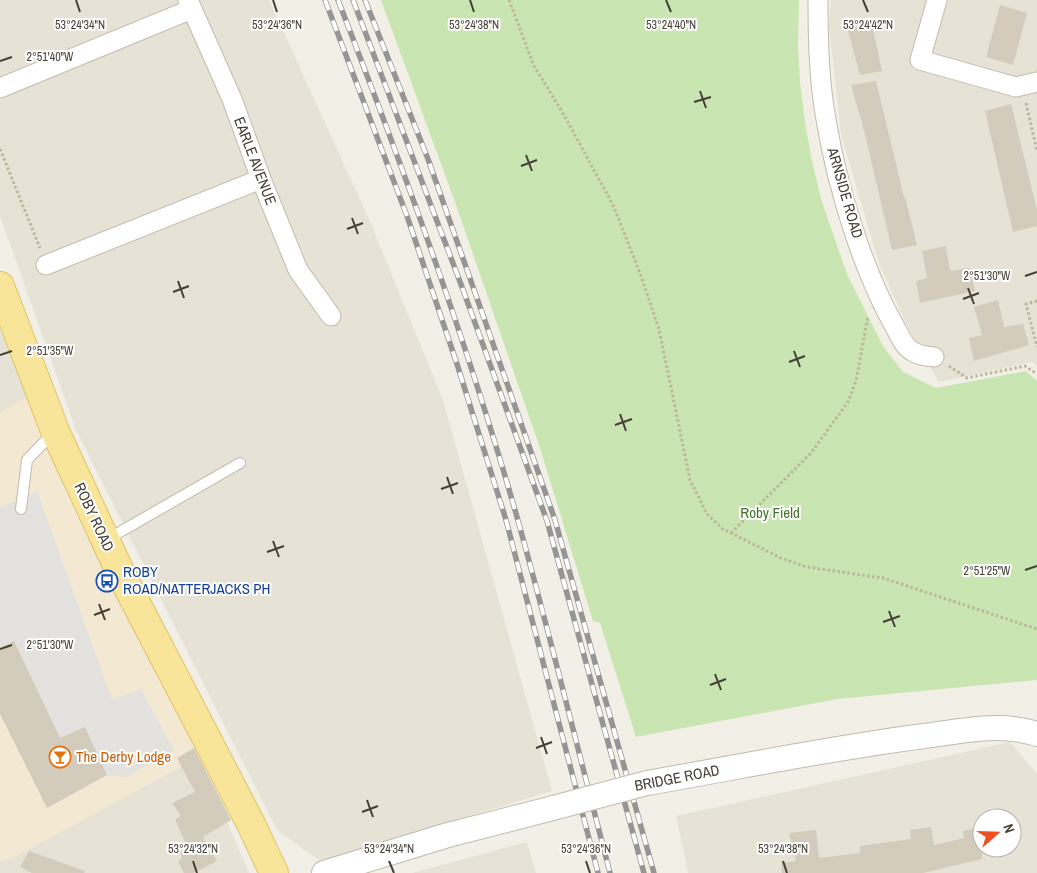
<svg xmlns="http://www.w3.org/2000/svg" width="1037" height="873" viewBox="0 0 1037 873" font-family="'Archivo Narrow',sans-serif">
  <rect width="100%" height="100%" fill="#f2f0e6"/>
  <g fill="#e6e2d5" fill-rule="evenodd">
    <polygon points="0,0 269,0 369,219 443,400 552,791 320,861 277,830 76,430 0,216"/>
    <polygon points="831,0 1037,0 1037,366 1032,362 939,382 914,341 879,264 841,135 829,25"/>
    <polygon points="0,330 27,397 0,413"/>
    <path d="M1010,742l27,32v99h-349l-12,-57zM982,818h30v30h-30z"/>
    <polygon points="199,757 249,873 0,873 0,862 12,858"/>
    <polygon points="527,842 536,873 412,873"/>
  </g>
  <polygon fill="#f3e8d2" points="27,397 68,498 199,757 12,858 0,862 0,413"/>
  <polygon fill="#c9e5b1" points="381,0 799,0 798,44 800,82 805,122 812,161 821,199 847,274 883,346 903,372 936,388 1026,371 1037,381 1037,680 837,699 636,737 600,623 593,621 540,448 455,202"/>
  <polygon fill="#e3e2de" points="37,491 112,700 141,689 174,751 126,777 107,775 85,727 60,738 14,641 0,648 0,508"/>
  <g fill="#d3ccbc">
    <polygon points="1000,5 1027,13 1013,65 986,57"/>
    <polygon points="871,20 882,71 860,75 847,27"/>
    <polygon points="876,81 904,197 905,197 917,245 892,250 865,134 851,85"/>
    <polygon points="1011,104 1037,210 1037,226 1013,232 985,111"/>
    <polygon points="946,246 950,271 970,268 975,291 920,303 916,281 927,278 922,251"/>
    <polygon points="998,300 1004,327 1023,324 1029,345 974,361 969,338 982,335 974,307"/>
    <polygon points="14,641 60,738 85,727 107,775 47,808 0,714 0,648"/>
    <polygon points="194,748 231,820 203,837 217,861 193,873 184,873 178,861 182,858 180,852 187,847 175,819 181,816 172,803 195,792 177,758"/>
    <polygon points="931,827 934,845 964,838 963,831 982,827 982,859 923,873 782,873 781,863 796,861 789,833 816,830 819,858 860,853 860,846 911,839 910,830"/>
    <polygon points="29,851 85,871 84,873 32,873 20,867"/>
  </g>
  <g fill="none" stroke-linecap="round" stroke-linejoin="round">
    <g stroke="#c0bbac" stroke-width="12">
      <g id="service">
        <polyline points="21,509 27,460 54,432"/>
        <polyline points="106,540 240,463"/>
      </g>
    </g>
    <g stroke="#c0bbac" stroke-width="21">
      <g id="minor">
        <polyline points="188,0 232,99 261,179 298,270 331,316"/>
        <path d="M818,0c0,42 1,84 9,125 11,64 36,146 68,202 4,7 9,20 17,24 7,5 14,5 22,6"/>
        <polyline points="937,0 920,60 1016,87 1037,82"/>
        <polyline points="0,88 192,9"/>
        <polyline points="46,265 261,179"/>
      </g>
    </g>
    <g stroke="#c0bbac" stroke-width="26">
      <g id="tertiary">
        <path d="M647,783c92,-16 184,-35 277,-47 37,-5 77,-14 113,-2"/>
        <polyline points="324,873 448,835 553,808"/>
      </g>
    </g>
    <g stroke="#ddc369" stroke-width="30">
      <polyline id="primary" points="0,286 55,431 122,576 251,824 274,873"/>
    </g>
    <g stroke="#beb59b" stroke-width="3" stroke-dasharray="2.5 2.5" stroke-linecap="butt">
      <polyline points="509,0 534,66 564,115 614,207 641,276 659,329 690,480 707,514 723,529 781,558 807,567 883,578 1037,629"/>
      <polyline points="1026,103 1037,151"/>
      <polyline points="0,149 40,248"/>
      <polyline points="1037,301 1026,304 1037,347"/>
      <polyline points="949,366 967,378 1025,366 1037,374"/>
      <polyline points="731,533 811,453 848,402 856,381 868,316"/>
    </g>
    <use href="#service" stroke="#fff" stroke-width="10"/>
    <use href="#minor" stroke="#fff" stroke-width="19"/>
    <use href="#tertiary" stroke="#fff" stroke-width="24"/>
    <use href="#primary" stroke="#f9e599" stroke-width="28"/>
    <g stroke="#959595" stroke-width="5.5">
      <g id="rail">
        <polyline points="325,0 407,216 457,364 506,520 598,873"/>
        <path d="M338,0c66,170 129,342 179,517 33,118 62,237 93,356"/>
        <polyline points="353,0 462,287 547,521 644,873"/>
        <polyline points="365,0 428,159 555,520 654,873"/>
      </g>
    </g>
    <use href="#rail" stroke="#fff" stroke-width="4" stroke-dasharray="11" stroke-linecap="butt"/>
    <g stroke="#c0bbac" stroke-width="26" stroke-linecap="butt">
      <polyline id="tertiary-bridge" points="553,808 647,783"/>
    </g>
    <use href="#tertiary-bridge" stroke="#fff" stroke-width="24"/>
  </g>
  <path fill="none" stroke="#454036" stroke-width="2" d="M76,0l4,12M273,0l4,12M470,0l4,12M666,0l5,12M863,0l5,12M0,61l12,-4M700,91l6,17M694,102l17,-5M526,155l6,16M521,166l16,-6M352,218l6,16M347,229l16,-6M1025,276l12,-4M178,281l6,17M968,288l6,16M173,292l16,-6M963,299l16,-6M794,351l6,16M0,355l12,-4M789,362l16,-6M620,414l6,17M615,425l17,-6M447,477l6,17M441,489l17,-6M273,541l6,16M267,552l17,-6M1025,570l12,-4M99,604l6,16M889,611l6,16M94,615l16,-6M883,622l17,-6M0,649l12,-4M715,674l6,16M710,685l16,-6M541,737l6,17M536,748l16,-6M367,800l6,17M362,812l16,-6M193,861l4,12M389,861l5,12M586,861l4,12M783,861l4,12"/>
  <defs>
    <g id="bus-ring" transform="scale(1.125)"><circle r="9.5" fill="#fff" stroke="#1a4fb4" stroke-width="1.5"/><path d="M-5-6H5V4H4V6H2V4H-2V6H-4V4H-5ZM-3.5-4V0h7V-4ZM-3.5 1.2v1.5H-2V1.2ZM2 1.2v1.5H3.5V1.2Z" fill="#1a4fb4"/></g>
    <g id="bar-ring" transform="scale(1.125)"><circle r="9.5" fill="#fff" stroke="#e8710a" stroke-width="1.5"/><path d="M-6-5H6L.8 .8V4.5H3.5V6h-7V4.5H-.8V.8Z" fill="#e8710a"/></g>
  </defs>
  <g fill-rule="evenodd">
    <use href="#bus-ring" x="107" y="581"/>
    <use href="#bar-ring" x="60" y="757"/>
  </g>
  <g text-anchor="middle" stroke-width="4" stroke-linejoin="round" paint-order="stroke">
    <g font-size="15" fill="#454036" stroke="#fff">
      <text transform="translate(255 161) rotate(69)" y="5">EARLE AVENUE</text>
      <text transform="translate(845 193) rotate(74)" y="5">ARNSIDE ROAD</text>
      <text transform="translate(94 517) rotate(65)" y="5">ROBY ROAD</text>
      <text transform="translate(677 778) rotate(-11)" y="5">BRIDGE ROAD</text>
    </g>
    <g font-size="15" fill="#42742c" stroke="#fff">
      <text x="770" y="518">Roby Field</text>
    </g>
    <g font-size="15" fill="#164399" stroke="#fff" text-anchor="start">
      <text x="123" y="577">ROBY<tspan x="123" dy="17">ROAD/NATTERJACKS PH</tspan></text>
    </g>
    <g font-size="15" fill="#c56008" stroke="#fff" text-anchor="start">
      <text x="76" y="762">The Derby Lodge</text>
    </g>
  </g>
  <g font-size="12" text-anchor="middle" fill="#454036" stroke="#fff" stroke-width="4" stroke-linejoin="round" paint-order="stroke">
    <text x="474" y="29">53°24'38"N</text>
    <text x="671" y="29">53°24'40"N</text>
    <text x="868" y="29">53°24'42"N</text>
    <text x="80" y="29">53°24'34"N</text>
    <text x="277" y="29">53°24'36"N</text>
    <text x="50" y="61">2°51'40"W</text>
    <text x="987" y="280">2°51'30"W</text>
    <text x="50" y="355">2°51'35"W</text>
    <text x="987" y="575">2°51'25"W</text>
    <text x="50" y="649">2°51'30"W</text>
    <text x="193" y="853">53°24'32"N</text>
    <text x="389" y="853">53°24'34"N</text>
    <text x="586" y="853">53°24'36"N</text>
    <text x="783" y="853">53°24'38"N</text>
  </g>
  <g transform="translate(997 833) rotate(70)"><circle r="24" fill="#ffffff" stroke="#b5b3af"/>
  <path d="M0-4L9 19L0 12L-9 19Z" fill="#ef4f21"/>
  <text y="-8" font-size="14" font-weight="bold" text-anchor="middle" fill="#454036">N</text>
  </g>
</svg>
